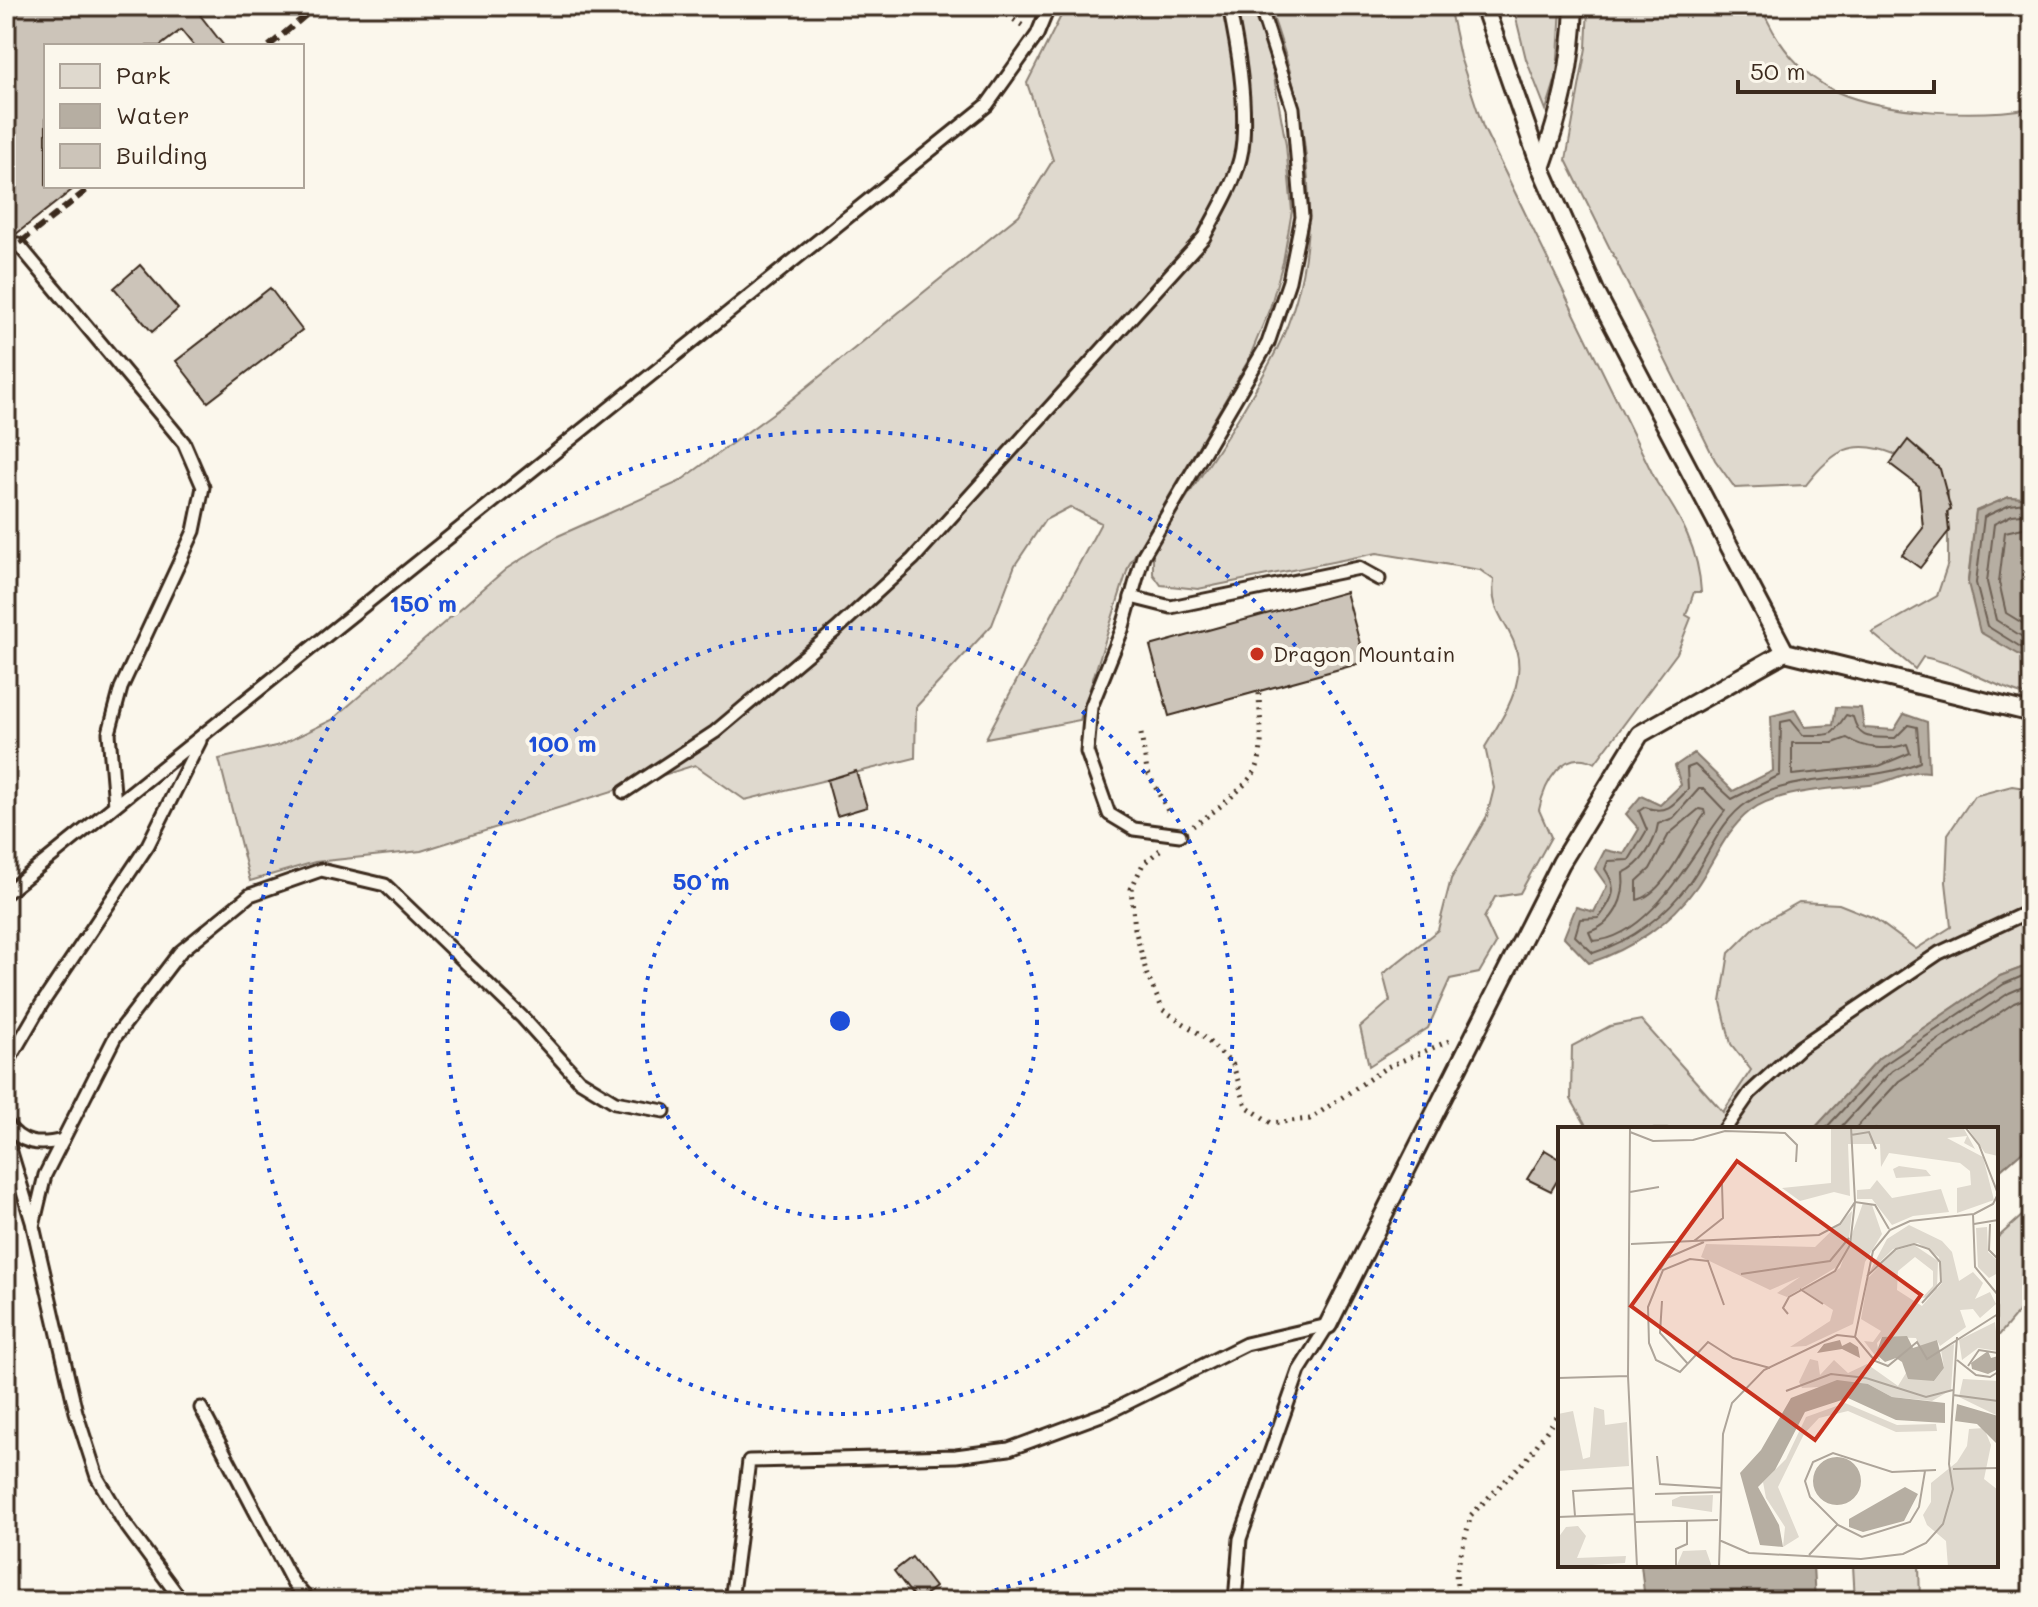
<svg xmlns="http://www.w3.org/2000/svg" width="2038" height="1607" viewBox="0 0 2038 1607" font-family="Mali,sans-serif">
  <rect width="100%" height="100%" fill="#fbf7ec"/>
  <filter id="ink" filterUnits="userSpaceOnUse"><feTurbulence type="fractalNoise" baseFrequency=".0125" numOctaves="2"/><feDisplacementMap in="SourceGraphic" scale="16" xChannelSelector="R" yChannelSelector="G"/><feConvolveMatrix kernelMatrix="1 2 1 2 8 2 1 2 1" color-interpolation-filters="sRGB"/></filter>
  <g filter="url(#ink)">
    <g fill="#dfd9ce" stroke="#8d8276" stroke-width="2">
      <polygon points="1066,6 1250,6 1269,49 1286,145 1292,211 1283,262 1270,308 1248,361 1129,565 1080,720 986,738 1101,523 1070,507 1045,520 1015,565 992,625 916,707 915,758 745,800 695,765 421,851 315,862 250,881 219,759 280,745 332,720 506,569 558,536 679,482 787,403 1019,215 1053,160 1027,83"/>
      <path d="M1269,6h180l11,51 23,70 174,356c24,34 42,67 44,109h-7l-8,23 5,3 -14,35 -82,110c-32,-17 -51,21 -56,47l12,27 -31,56 -25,4 -11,21 12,26 -17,29 -29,6 -22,49 -59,38 -9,-39 30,-26 -7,-27 55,-44 13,-51 36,-63 7,-28 -9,-41c22,-37 48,-73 24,-115 -11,-20 -18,-28 -15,-52l-14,-10 -103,-17 -179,36 -37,-4 -8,-11v-26c42,-64 88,-128 123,-197 54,-107 33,-238 -7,-345z"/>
      <polygon points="1513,6 1561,6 1557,75 1546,110 1526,59"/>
      <path d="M1588,6h173c14,35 40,70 76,86 50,22 142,25 195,16v385l-10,5 -13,-1 -33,14 -8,69 64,81v36c-40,-10 -70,-33 -109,-40l-8,12 -43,-36 65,-37 11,-33v-72h-4c-6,-26 -15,-35 -36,-50l-11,14c-44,-18 -64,-5 -91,30l-71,3 -20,-28 -149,-300 20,-112z"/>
      <polygon points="2012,786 2032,789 2032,964 2000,976 1879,1058 1814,1129 1588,1129 1571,1099 1572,1046 1610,1026 1641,1020 1723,1112 1751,1070 1731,1044 1721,1002 1729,953 1755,927 1799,902 1839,904 1874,918 1916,949 1951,927 1946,882 1948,834 1974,796"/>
      <polygon points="2032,1207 2032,1296 1996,1339 1996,1239"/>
      <polygon points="1853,1565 1919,1565 1920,1601 1855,1601"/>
    </g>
    <g fill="#b6aea2" stroke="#85796d" stroke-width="2">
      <polygon points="2032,493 2032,662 1980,632 1968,583 1976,511 2009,497 2022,498"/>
      <path d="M1836,707l25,1 3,20 30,2 10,-16 23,8 2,50c-20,-3 -40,11 -59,13 -33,3 -93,5 -120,26 -25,20 -35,49 -53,75 -26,37 -65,63 -108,77l-25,-26 12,-30 18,5 13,-26 -12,-17 10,-19 19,4 15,-25 -13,-15 15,-18 19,9 21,-20 -6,-19 19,-13 39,38 40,-20 -2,-55 24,-6 10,17 28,-2z"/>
      <polygon points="2032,964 2032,1143 1996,1174 1996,1129 1814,1129 1879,1058 2000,976"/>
      <polygon points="1641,1565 1813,1565 1815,1601 1645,1601"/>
    </g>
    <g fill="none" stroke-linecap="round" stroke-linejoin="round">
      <g stroke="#6c5f53" stroke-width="2">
        <polyline points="2032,502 2010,505 1984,517 1976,583 1987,626 2032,654"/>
        <polyline points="2032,513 2012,515 1994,524 1987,582 1996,620 2032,643"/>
        <polyline points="2032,526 2005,532 1999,582 2006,613 2032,629"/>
        <path d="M1846,715l7,2c7,25 18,20 42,21l13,-13 9,2 3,35c-53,23 -123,8 -172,40 -29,19 -39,54 -58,80 -23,32 -58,59 -97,71l-18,-17 5,-17 19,-1c14,-20 20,-28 6,-49l3,-8 21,-1 18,-30 -8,-19 6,-4c21,8 29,-2 43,-18l-1,-21 8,-3 37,34 48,-24 1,-53 10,-2 12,15c32,0 27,3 43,-20z"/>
        <path d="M1847,738c17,11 41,13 60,6l3,9 -31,13 -87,9v-32h41z"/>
        <path d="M1699,789h5l21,22c-32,40 -73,127 -132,130l-4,-9c25,-8 37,-33 34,-59 19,-8 32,-30 35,-49l15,-6z"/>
        <path d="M1699,809l5,1 1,4c-18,23 -39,80 -68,86v-19l13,-12 19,-35z"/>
        <polyline points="1825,1129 1885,1064 2004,984 2032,972"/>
        <polyline points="1839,1129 1892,1071 2009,993 2032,983"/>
        <polyline points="1855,1129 1899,1081 2014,1003 2032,996"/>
      </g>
    </g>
    <g fill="#ccc4b9" stroke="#3b2a1e" stroke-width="2">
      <polygon points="6,6 211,6 200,15 224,46 194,46 181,30 160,46 46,46 46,186 77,186 6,242"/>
      <polygon points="140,265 178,309 152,332 114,288"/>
      <polygon points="270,288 302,330 208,402 176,361"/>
      <polygon points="1908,440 1940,469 1951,510 1947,512 1949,531 1920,568 1902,555 1923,528 1919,486 1890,464"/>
      <polygon points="1346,592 1365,662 1169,716 1150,646"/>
      <polygon points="856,771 867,807 837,816 827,780"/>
      <polygon points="1545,1150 1560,1159 1560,1176 1551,1191 1527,1179"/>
      <polygon points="912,1557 935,1587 917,1601 894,1571"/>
    </g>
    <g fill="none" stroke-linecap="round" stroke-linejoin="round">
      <g stroke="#3b2a1e" stroke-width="17">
        <g id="service">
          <polyline points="18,244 184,443 203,487 194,531 121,688 109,733 115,805"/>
          <polyline points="1131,597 1171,607 1359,568 1379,579"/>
          <path d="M624,792l91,-60 122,-103 76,-70 291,-322c15,-30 37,-62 39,-97 3,-44 -5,-91 -14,-134"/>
          <polyline points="1180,835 1134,829 1109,814 1087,752 1091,707 1122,630 1143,556 1268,343 1289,281 1302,217 1293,108 1260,6"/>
          <polyline points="6,893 987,105 1037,35 1049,6"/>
          <polyline points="6,1065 41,1005 148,845 200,741"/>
          <path d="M6,1123c15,22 33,23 57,17"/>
          <polyline points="1725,1129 1750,1093 1800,1047 1939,953 2032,910"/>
          <polyline points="6,1136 33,1225"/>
          <polyline points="201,1408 293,1583 309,1601"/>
          <polyline points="182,1601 123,1521 97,1477 76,1412 33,1226 45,1175 115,1037 180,952 250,895 321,870 385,885 523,1018 579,1080 615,1102 664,1111"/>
          <polyline points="731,1601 749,1461 956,1456 1009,1449 1109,1412 1246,1344 1328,1325"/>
          <polyline points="1235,1601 1240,1539 1299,1371 1328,1325"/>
        </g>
      </g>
      <g stroke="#3b2a1e" stroke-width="22">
        <g id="pedestrian">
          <polyline points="1484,6 1541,168 1595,291 1785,652 2032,713"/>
          <path d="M1541,168c20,-56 31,-102 33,-162"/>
          <polyline points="1328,1325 1561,863 1640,734 1785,652"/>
        </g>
      </g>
      <g stroke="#3b2a1e" stroke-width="5" stroke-dasharray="2 6" stroke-linecap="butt">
        <polyline points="994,6 1023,26"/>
        <polyline points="1141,734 1147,771 1170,815"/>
        <path d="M1193,826c16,-10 57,-41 64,-59 8,-22 2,-52 2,-76"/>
        <polyline points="1160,850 1143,864 1131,889 1135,929 1147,975 1163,1010 1203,1036 1233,1065 1246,1106 1271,1123 1310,1119 1387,1067 1449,1041"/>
        <polyline points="1458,1601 1456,1573 1471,1515 1527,1459 1560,1412"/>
      </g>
      <use href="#service" stroke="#fbf7ec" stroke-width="11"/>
      <use href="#pedestrian" stroke="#fbf7ec" stroke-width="16"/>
      <g stroke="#3b2a1e" stroke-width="6" stroke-dasharray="12 6" stroke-linecap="butt">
        <polyline points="269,46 317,6"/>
        <polyline points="6,254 92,186"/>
      </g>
    </g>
  </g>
  <g fill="none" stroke="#1d4ed8" stroke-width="4" stroke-dasharray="4 8">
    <circle cx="840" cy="1021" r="197"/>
    <circle cx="840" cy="1021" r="393"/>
    <path d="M727 1600A590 590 0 1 1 953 1600"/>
  </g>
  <circle fill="#c8321e" stroke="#fbf7ec" stroke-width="3" cx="1257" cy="654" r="8"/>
  <g text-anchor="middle" stroke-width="8" stroke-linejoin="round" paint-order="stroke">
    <g font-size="22" fill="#3b2a1e" stroke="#fbf7ec" text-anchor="start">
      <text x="1273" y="662">Dragon Mountain</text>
    </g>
  </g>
  <g transform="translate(1558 1127)">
    <rect width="440" height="440" fill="#fbf7ec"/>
    <path d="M273,0h132l12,22 -11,-6 3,-7 -20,2 36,19 11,43 -37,13v-25l14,-3 -1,-14 -10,-8 -71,-10 -8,14 -1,-23h-32l2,52 -16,-4 -34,9 -18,-13 49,-5zM409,0h31v29l-13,-3zM341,39l27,4 5,6 -35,2 -3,-9zM319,53l15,18 49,-9 8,23 -36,4 -21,9 -20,-26h-15v-9l13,-1zM305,76l9,2 10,29 -17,28 -12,62 -47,22 -16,1 40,-26 3,-11 -30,-20 37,-22zM294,84l-4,38 -8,16 -53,32 -10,-4 23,-16 -30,13 -69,-33 5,-13 109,3zM351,98l33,16 10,11 7,29 14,-9 10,11 -8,16 15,-7 6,12 -16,14 -7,-9 -13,1 6,17 -26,19 -3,-6 -17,7 -4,-9 -34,-1 -5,6 3,19 -16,-21 9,1 8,-11 -20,-12 7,-41 26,-27 20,-6 24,16 -1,28 -8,8 -7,1 11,-12v-15l-18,-14 -17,14 -1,19 25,16 20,-23 -3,-26 -21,-14 -25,6 -24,24 18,-34zM429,100l1,25 10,9v12l-9,5 -11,-11 -2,-39zM437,195l3,29 -20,-3 -16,12 -3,-20zM396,217l-3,46 -19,11 -40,-4 -24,-13 -66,4 -3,-6 11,-23 8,2 2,14 14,-15 14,13 19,-9 31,22 8,-13 28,8 10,-13 -3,-18zM405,252l35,2v35l-39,-19zM287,276l52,22 39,-1 1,7 -41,1 -48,-21 -29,7 -15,16 -26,53 21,50 -16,10 2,-20 -19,-29 -3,-16 23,-23 20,-42zM36,280l10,3 1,15 22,-3 2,44 -71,5v-57l15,-3 10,48 7,-2zM426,301l7,17 -7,34 14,11v77h-50l-2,-26 -19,-16 -4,-10 8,-13v-19l26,-21 10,-16 2,-17zM155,368l-1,17 -40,-6v-6l9,-4zM20,399l8,10 -9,22 49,-2 -1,7 -67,4v-29l8,-11zM148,423l6,17 -35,-2 6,-14z" fill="#dfd9ce"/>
    <path d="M349,209l6,12 24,-8 7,28 -10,13 -26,-2 -6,-17 -6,-4 -11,4 -9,-8 6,-17zM282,213l2,6 8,-4 8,5 2,11 -18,-9 -25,4 7,-9zM430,224l3,7 7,-2v13l-10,5 -16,-5 -1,-6zM279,253l31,4 24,13 53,6v20l-49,-3 -48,-22 -43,14 -30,58 -17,17 21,38 4,22 -23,-2 -20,-72 21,-23 30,-52zM399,277l41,12v29l-21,-21 -22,-3zM255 354a24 24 0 1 1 48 0a24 24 0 1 1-48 0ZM347,360l13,7 -14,27 -41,11 -14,-5v-8z" fill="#b6aea2"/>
    <path fill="none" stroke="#aea59a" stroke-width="2" d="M72,0l-2,249 9,191M407,0l14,18 19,49 -5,10 -19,10M72,5l23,9 40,-1 32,-9 60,2 12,12 -1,17M293,8l18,-3 7,17M72,65l29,-5M416,97l24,-4M432,97l-1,26 9,9M136,114l29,-23 -1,-34M73,117l188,-9 21,-11 15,-22 20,3 14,24M102,143l7,-12 37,-16M183,147l89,-13 19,-23M309,149l29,-27 18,-5 15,5 11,13 1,20 -19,21M242,162l23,15M440,168l-23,-28 -2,-53 -63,7 -20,9 -17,21 -18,86 20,24 13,5 29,-24 10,17 71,-45M104,174l-2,32 28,31M166,178l-16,-44 -18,-2 -27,11 -15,37 1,36 7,17 24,12 28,-30 25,16 37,10M230,187l-5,-6 6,-11 46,-26 15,-26 5,-43 -4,-75M399,233l19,15 14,2 8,-5M410,239l11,-16 19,3M0,251l70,-2M228,264l45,-17 35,4 60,19 27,-7M395,268l45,6M99,329l3,28 61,4M395,342l45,-1M367,344l-6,36 -9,15 -48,15 -24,-12 -28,-28 -5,-16 8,-19 20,-9 59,19 44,-2M97,367l66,-2M17,389l-2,-25 60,-3M0,390l77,-3M77,395l83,-2M161,413l30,13 112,6 42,-5 23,-11 17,-19 10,-35 -4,-25 8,-127M251,428l28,-30M118,440v-18l11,-5v-23M161,440l4,-133 9,-31 32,-33 73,-35 18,2"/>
    <path fill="#c8321e" fill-opacity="0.15" stroke="#c8321e" stroke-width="4" d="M179,34l184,134 -106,145 -184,-134z"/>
    <rect width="440" height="440" fill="none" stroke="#3b2a1e" stroke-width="4"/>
  </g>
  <circle cx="840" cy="1021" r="12" fill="#1d4ed8" stroke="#fbf7ec" stroke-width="4"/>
  <g font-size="24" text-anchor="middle" font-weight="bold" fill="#1d4ed8" stroke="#fbf7ec" stroke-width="8" stroke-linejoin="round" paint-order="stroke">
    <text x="423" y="612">150 m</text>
    <text x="562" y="752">100 m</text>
    <text x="701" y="890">50 m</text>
  </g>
  <rect width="2038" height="1607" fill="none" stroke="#fbf7ec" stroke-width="32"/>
  <rect x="16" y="16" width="2006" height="1575" fill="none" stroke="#3b2a1e" stroke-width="3" filter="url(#ink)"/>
  <rect x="44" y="44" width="260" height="144" fill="#fbf7ec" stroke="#aea59a" stroke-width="2"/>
  <rect x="60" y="64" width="40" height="24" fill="#dfd9ce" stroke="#aea59a" stroke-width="2"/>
  <text x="116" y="84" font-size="24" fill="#3b2a1e">Park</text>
  <rect x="60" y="104" width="40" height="24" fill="#b6aea2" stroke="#aea59a" stroke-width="2"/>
  <text x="116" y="124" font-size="24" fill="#3b2a1e">Water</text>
  <rect x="60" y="144" width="40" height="24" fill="#ccc4b9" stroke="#aea59a" stroke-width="2"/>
  <text x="116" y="164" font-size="24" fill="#3b2a1e">Building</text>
  <path d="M1738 80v12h196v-12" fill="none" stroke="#3b2a1e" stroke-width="4"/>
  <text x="1750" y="80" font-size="24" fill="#3b2a1e" stroke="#fbf7ec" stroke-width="6" paint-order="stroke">50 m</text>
</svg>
